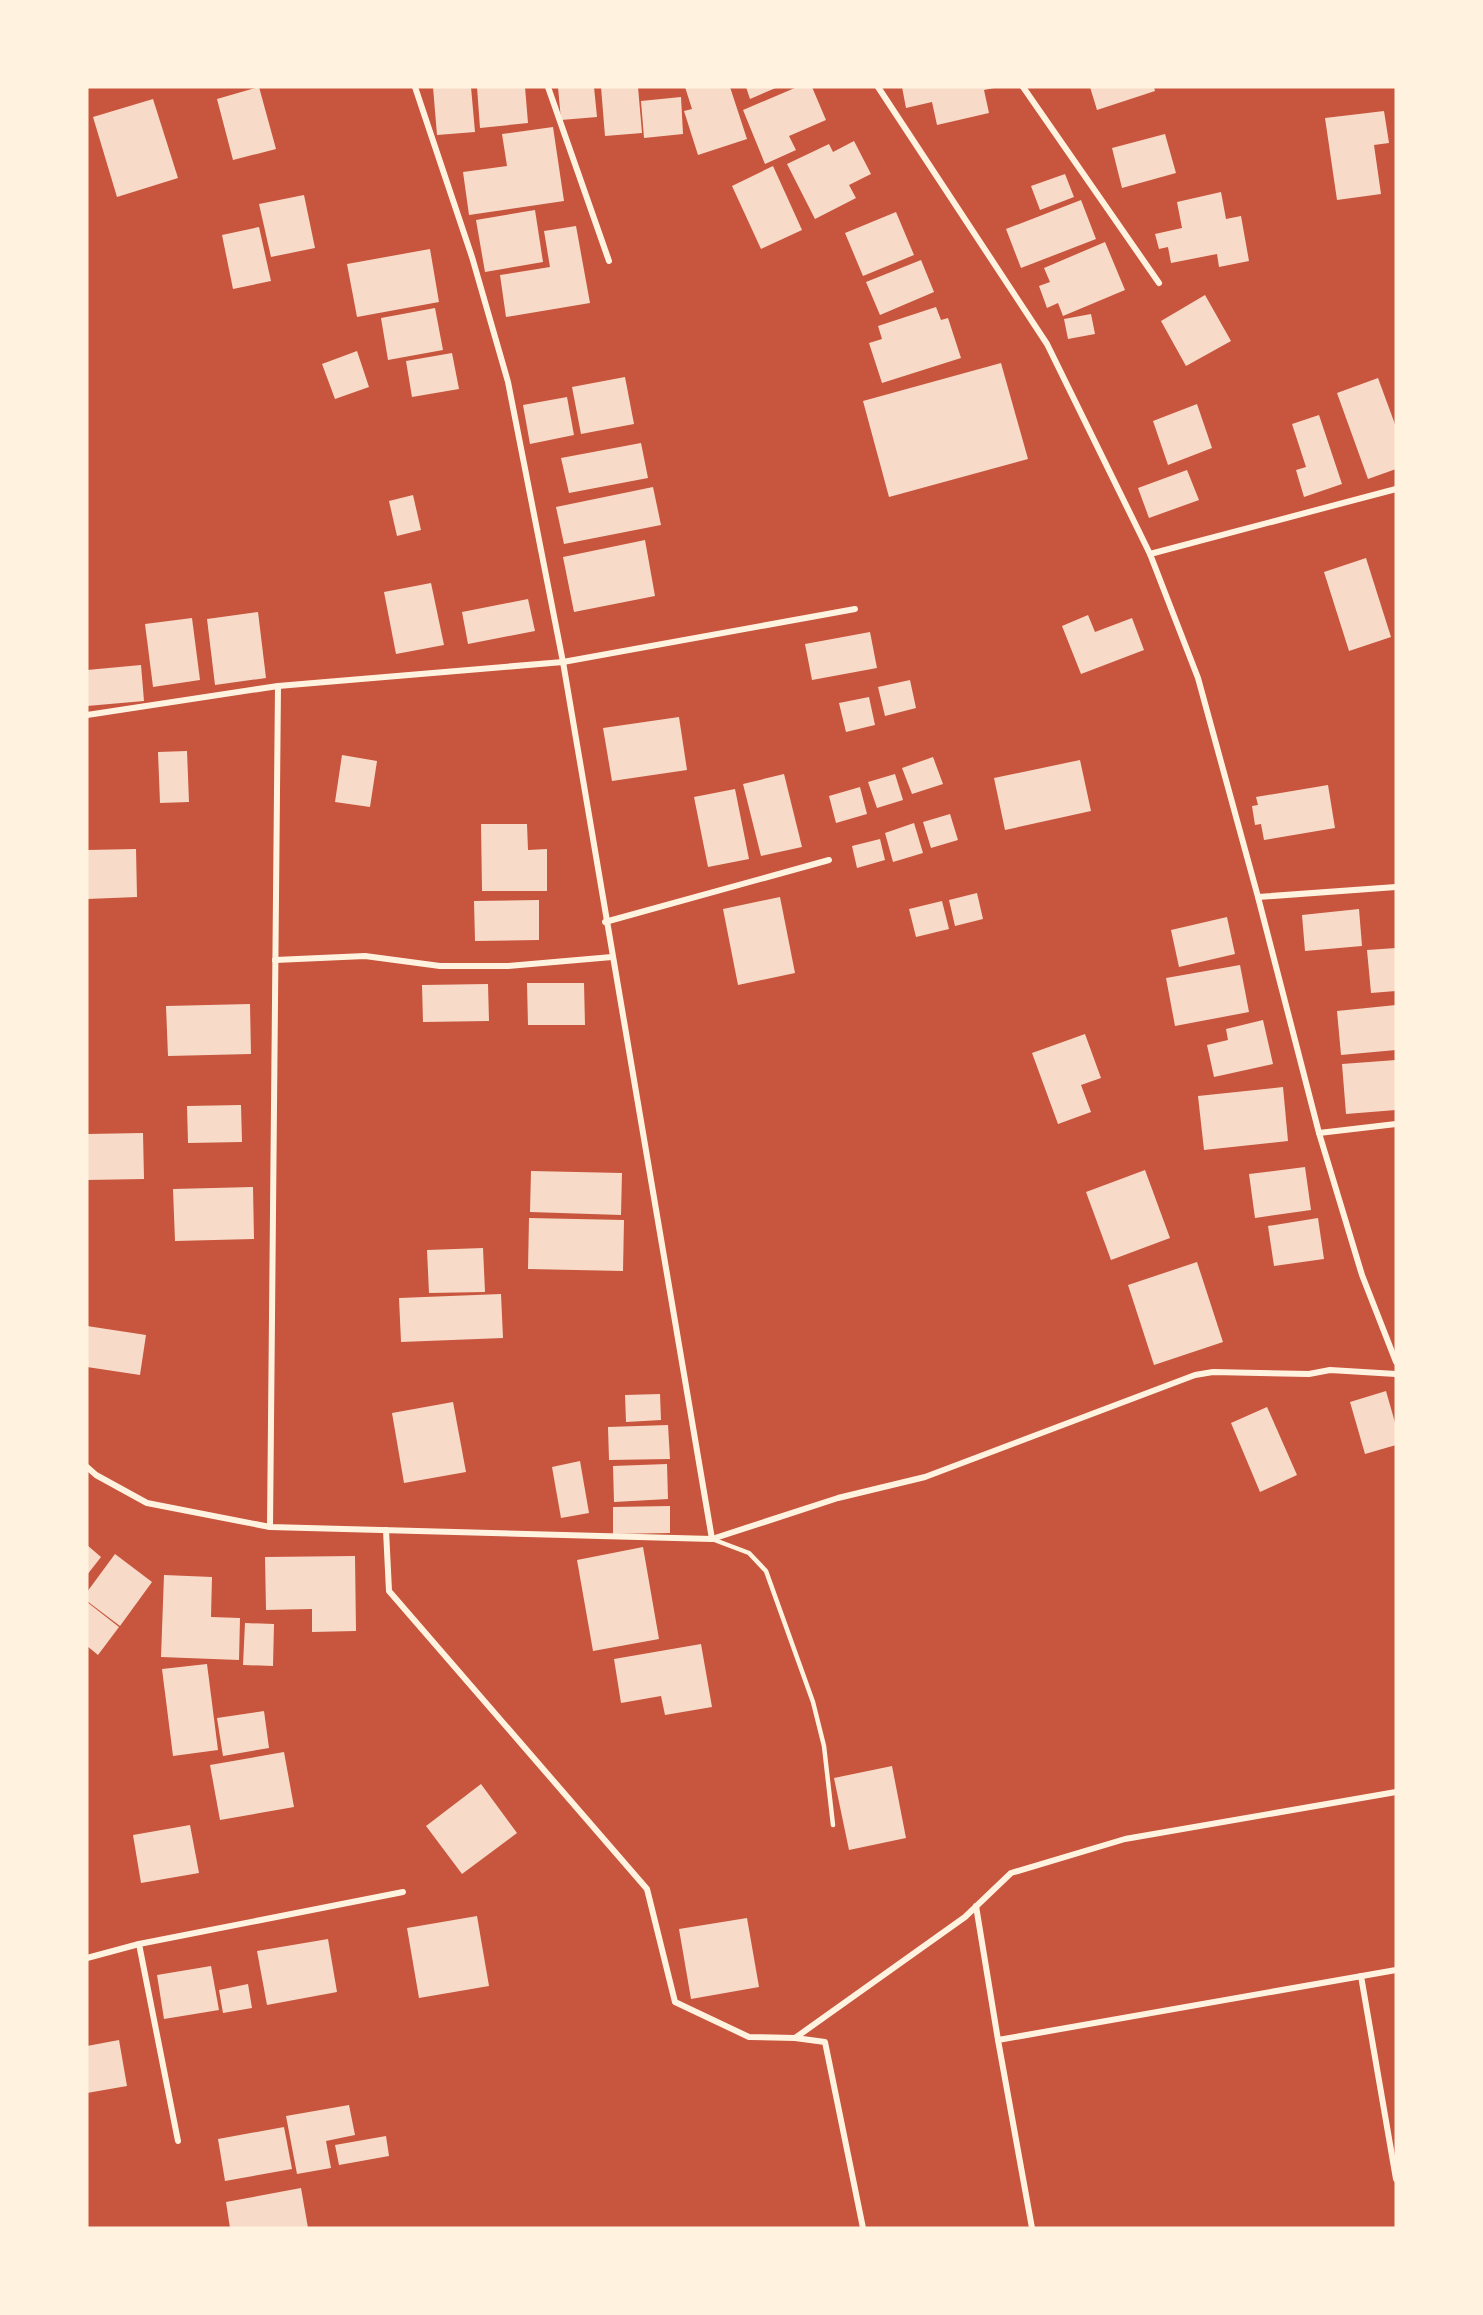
<svg xmlns="http://www.w3.org/2000/svg" width="1483" height="2315" viewBox="0 0 1483 2315" font-family="Karla,sans-serif">
  <rect width="100%" height="100%" fill="#c8553d"/>
  <g fill="#f7dbc8">
    <polygon points="259,87 276,149 233,160 217,99"/>
    <polygon points="433,87 471,87 475,132 437,135"/>
    <polygon points="477,87 525,87 528,123 480,128"/>
    <polygon points="558,87 594,87 597,117 561,120"/>
    <polygon points="601,87 638,87 642,133 605,136"/>
    <polygon points="685,87 730,87 747,139 698,155 684,111 692,109"/>
    <polygon points="746,87 778,87 750,99"/>
    <polygon points="797,87 812,87 826,120 789,136 796,150 765,164 743,110"/>
    <polygon points="902,87 994,87 994,88 984,90 989,113 937,125 932,102 906,108"/>
    <polygon points="1090,87 1154,87 1155,91 1097,110"/>
    <polygon points="681,97 683,134 644,138 641,101"/>
    <polygon points="153,99 178,178 117,197 93,117"/>
    <polygon points="1384,111 1389,143 1374,145 1381,194 1337,200 1325,118"/>
    <polygon points="553,127 564,201 469,215 463,172 507,166 502,134"/>
    <polygon points="1165,134 1176,173 1122,188 1112,148"/>
    <polygon points="854,141 871,174 849,185 856,198 815,219 787,164 829,144 833,152"/>
    <polygon points="773,166 802,230 761,249 732,186"/>
    <polygon points="1065,174 1074,197 1040,210 1031,186"/>
    <polygon points="1221,192 1226,219 1241,216 1249,261 1219,267 1217,254 1171,263 1168,247 1159,249 1155,234 1182,228 1177,202"/>
    <polygon points="304,195 315,248 271,257 259,204"/>
    <polygon points="1081,200 1096,239 1021,268 1006,229"/>
    <polygon points="535,210 543,262 485,272 476,220"/>
    <polygon points="896,212 914,255 863,276 845,233"/>
    <polygon points="576,226 590,303 506,317 500,275 550,267 544,231"/>
    <polygon points="259,227 271,281 233,289 222,235"/>
    <polygon points="1105,242 1125,290 1063,316 1058,303 1047,308 1039,286 1050,282 1044,268"/>
    <polygon points="430,249 439,302 357,317 347,264"/>
    <polygon points="921,260 934,292 880,315 866,282"/>
    <polygon points="1205,295 1231,341 1186,366 1161,321"/>
    <polygon points="936,307 941,320 948,318 961,358 882,383 869,343 882,339 878,326"/>
    <polygon points="435,308 443,350 388,360 381,318"/>
    <polygon points="1091,314 1095,334 1068,339 1064,319"/>
    <polygon points="357,351 369,387 335,399 322,364"/>
    <polygon points="452,353 459,389 412,397 406,361"/>
    <polygon points="1001,363 1028,459 889,497 863,401"/>
    <polygon points="625,377 634,424 581,434 572,387"/>
    <polygon points="1378,378 1396,427 1396,469 1368,479 1337,393"/>
    <polygon points="567,397 574,435 530,444 523,405"/>
    <polygon points="1197,404 1212,448 1168,465 1153,421"/>
    <polygon points="1319,415 1342,484 1304,497 1296,470 1306,467 1292,424"/>
    <polygon points="641,443 648,478 569,493 561,458"/>
    <polygon points="1187,470 1199,500 1149,518 1138,488"/>
    <polygon points="653,487 661,525 564,544 556,507"/>
    <polygon points="413,495 421,530 397,536 389,501"/>
    <polygon points="645,540 655,596 574,612 563,557"/>
    <polygon points="1366,558 1391,637 1349,651 1324,572"/>
    <polygon points="431,583 444,645 396,654 384,592"/>
    <polygon points="528,599 535,631 468,644 462,612"/>
    <polygon points="258,612 266,678 215,685 207,619"/>
    <polygon points="1088,615 1095,632 1132,618 1144,650 1081,674 1062,626"/>
    <polygon points="192,618 200,680 153,687 145,624"/>
    <polygon points="870,632 877,668 812,680 805,644"/>
    <polygon points="141,665 144,701 87,706 87,670"/>
    <polygon points="910,680 916,708 885,716 878,687"/>
    <polygon points="869,697 875,725 846,732 839,703"/>
    <polygon points="679,717 687,770 612,781 603,728"/>
    <polygon points="187,751 189,802 160,803 158,752"/>
    <polygon points="342,755 377,761 370,807 335,802"/>
    <polygon points="933,757 943,784 912,794 902,768"/>
    <polygon points="1080,760 1091,811 1005,830 994,778"/>
    <polygon points="784,774 802,847 761,856 743,784"/>
    <polygon points="895,774 903,800 877,808 868,782"/>
    <polygon points="1328,785 1335,828 1264,840 1261,824 1255,825 1252,806 1258,805 1256,797"/>
    <polygon points="860,787 867,814 836,823 829,796"/>
    <polygon points="735,789 749,859 708,867 694,797"/>
    <polygon points="950,814 958,840 931,848 923,822"/>
    <polygon points="914,823 923,853 893,862 885,833"/>
    <polygon points="481,824 527,824 528,850 547,849 547,891 482,891"/>
    <polygon points="880,839 885,860 857,868 852,846"/>
    <polygon points="136,849 137,897 87,899 87,850"/>
    <polygon points="977,893 983,919 955,926 949,900"/>
    <polygon points="780,897 795,973 738,985 723,909"/>
    <polygon points="539,900 539,940 475,941 474,901"/>
    <polygon points="942,901 949,929 916,937 909,909"/>
    <polygon points="1359,909 1362,946 1305,951 1302,915"/>
    <polygon points="1227,917 1235,954 1179,967 1171,930"/>
    <polygon points="1396,948 1396,991 1371,993 1367,950"/>
    <polygon points="1240,965 1249,1012 1175,1026 1166,978"/>
    <polygon points="527,983 584,983 585,1025 528,1025"/>
    <polygon points="488,984 489,1021 423,1022 422,985"/>
    <polygon points="250,1004 251,1054 168,1056 166,1006"/>
    <polygon points="1396,1005 1396,1050 1341,1055 1337,1011"/>
    <polygon points="1263,1020 1273,1064 1214,1077 1207,1045 1228,1040 1226,1029"/>
    <polygon points="1085,1034 1101,1078 1081,1085 1091,1112 1058,1124 1032,1053"/>
    <polygon points="1396,1060 1396,1110 1346,1114 1342,1064"/>
    <polygon points="1283,1087 1288,1141 1204,1150 1198,1096"/>
    <polygon points="241,1105 242,1142 188,1143 187,1106"/>
    <polygon points="143,1133 144,1179 87,1180 87,1134"/>
    <polygon points="1305,1167 1311,1210 1255,1218 1249,1174"/>
    <polygon points="1145,1170 1170,1238 1111,1260 1086,1192"/>
    <polygon points="531,1171 622,1173 621,1215 530,1212"/>
    <polygon points="253,1187 254,1239 175,1241 173,1189"/>
    <polygon points="529,1218 624,1220 623,1271 528,1269"/>
    <polygon points="1318,1218 1324,1259 1274,1266 1268,1226"/>
    <polygon points="483,1248 485,1292 429,1293 427,1250"/>
    <polygon points="1197,1262 1223,1342 1154,1365 1128,1285"/>
    <polygon points="501,1294 503,1338 401,1342 399,1298"/>
    <polygon points="87,1326 146,1335 140,1375 87,1367"/>
    <polygon points="1386,1391 1396,1426 1396,1445 1365,1454 1350,1402"/>
    <polygon points="660,1394 661,1420 626,1422 625,1395"/>
    <polygon points="453,1402 466,1472 404,1483 392,1413"/>
    <polygon points="1267,1407 1297,1475 1260,1492 1231,1423"/>
    <polygon points="668,1425 670,1459 609,1460 608,1427"/>
    <polygon points="580,1461 589,1513 561,1518 552,1467"/>
    <polygon points="667,1464 668,1499 614,1502 613,1466"/>
    <polygon points="670,1506 670,1533 613,1534 613,1507"/>
    <polygon points="87,1545 101,1557 87,1575"/>
    <polygon points="643,1547 659,1639 593,1651 577,1560"/>
    <polygon points="115,1554 152,1582 120,1626 87,1601 87,1592"/>
    <polygon points="355,1556 356,1631 312,1632 312,1609 266,1610 265,1557"/>
    <polygon points="164,1575 212,1577 211,1617 240,1618 239,1660 161,1657"/>
    <polygon points="87,1602 119,1627 98,1655 87,1646"/>
    <polygon points="245,1623 274,1624 273,1666 243,1665"/>
    <polygon points="701,1644 712,1707 665,1715 661,1696 621,1703 614,1659"/>
    <polygon points="207,1664 218,1750 173,1756 162,1669"/>
    <polygon points="264,1711 269,1748 223,1756 217,1718"/>
    <polygon points="284,1752 294,1807 220,1820 210,1765"/>
    <polygon points="892,1766 906,1838 849,1850 834,1778"/>
    <polygon points="481,1784 517,1833 462,1874 426,1826"/>
    <polygon points="190,1825 199,1873 141,1883 133,1835"/>
    <polygon points="477,1916 489,1986 419,1998 407,1928"/>
    <polygon points="747,1918 759,1987 691,1999 679,1929"/>
    <polygon points="328,1939 337,1992 267,2005 257,1951"/>
    <polygon points="211,1966 219,2010 164,2019 157,1975"/>
    <polygon points="248,1984 252,2008 223,2013 219,1990"/>
    <polygon points="119,2040 127,2086 87,2093 87,2046"/>
    <polygon points="349,2105 355,2135 326,2141 331,2168 297,2174 286,2116"/>
    <polygon points="284,2127 292,2169 225,2181 218,2139"/>
    <polygon points="386,2136 389,2156 339,2165 335,2145"/>
    <polygon points="301,2188 308,2228 230,2228 226,2202"/>
  </g>
  <g fill="none" stroke-linecap="round" stroke-linejoin="round">
    <polyline stroke="#fff3e0" stroke-width="4.5" points="712,1539 749,1553 766,1571 813,1702 824,1746 833,1825"/>
    <g stroke="#fff3e0" stroke-width="6">
      <polyline points="415,87 472,257 508,382 563,662 712,1539"/>
      <polyline points="548,87 609,261"/>
      <polyline points="878,87 1047,344 1150,554 1198,678 1258,897 1319,1133 1362,1275 1396,1362"/>
      <polyline points="1023,87 1159,283"/>
      <polyline points="1150,554 1396,489"/>
      <polyline points="87,715 278,686 563,662 855,609"/>
      <polyline points="1258,897 1396,887"/>
      <polyline points="605,922 829,860"/>
      <polyline points="275,960 365,956 440,966 508,966 612,957"/>
      <polyline points="1319,1133 1396,1124"/>
      <polyline points="87,1467 96,1475 147,1503 270,1527 712,1539 838,1498 925,1477 1195,1375 1213,1372 1309,1374 1330,1370 1396,1374"/>
      <polyline points="270,1527 278,686"/>
      <polyline points="386,1530 389,1591 647,1889 675,2002 749,2037 795,2038 965,1917 1011,1873 1125,1839 1396,1792"/>
      <polyline points="976,1906 998,2040 1396,1970"/>
      <polyline points="139,1944 178,2141"/>
      <polyline points="87,1958 139,1944 403,1892"/>
      <polyline points="1361,1976 1396,2179"/>
      <polyline points="795,2038 825,2042 863,2228"/>
      <polyline points="998,2040 1032,2228"/>
    </g>
  </g>
  <rect width="1483" height="2315" fill="none" stroke="#fff3e0" stroke-width="177"/>
</svg>
